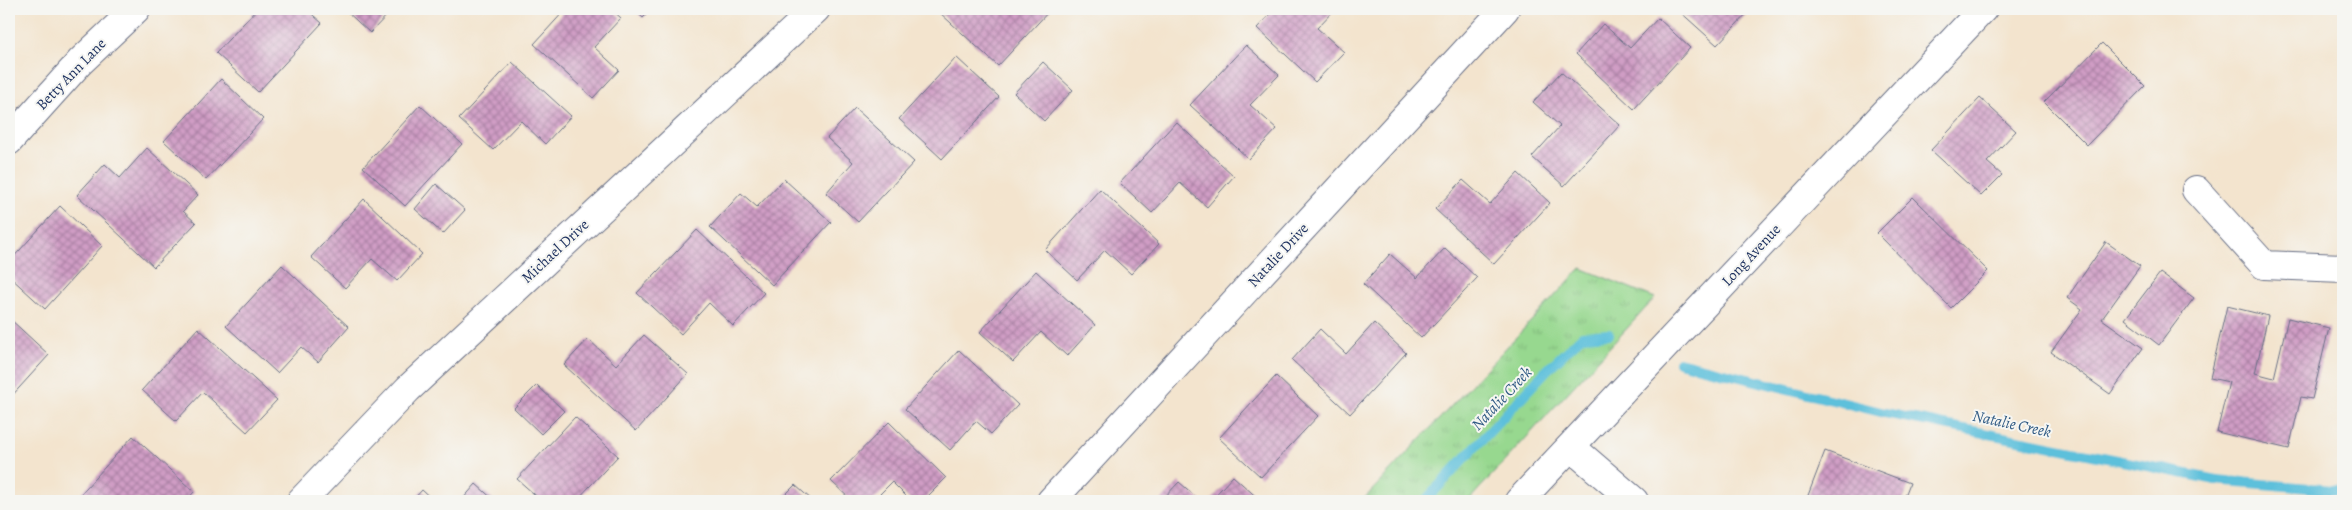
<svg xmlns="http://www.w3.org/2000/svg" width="2352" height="510" viewBox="0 0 2352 510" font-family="Alegreya,serif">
  <defs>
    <pattern id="grass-tufts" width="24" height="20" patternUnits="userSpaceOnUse" patternTransform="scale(1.25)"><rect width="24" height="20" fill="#97d88f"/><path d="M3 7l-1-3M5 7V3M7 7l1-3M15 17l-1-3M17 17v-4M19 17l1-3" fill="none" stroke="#82ba7e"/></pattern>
    <pattern id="building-cross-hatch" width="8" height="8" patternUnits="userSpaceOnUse" patternTransform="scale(1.25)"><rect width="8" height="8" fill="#d09dc5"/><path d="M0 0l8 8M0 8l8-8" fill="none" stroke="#a880a3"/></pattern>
  </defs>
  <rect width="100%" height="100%" fill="#f6f6f2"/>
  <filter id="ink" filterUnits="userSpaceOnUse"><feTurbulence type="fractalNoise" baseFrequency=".02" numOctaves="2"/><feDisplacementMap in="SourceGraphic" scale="10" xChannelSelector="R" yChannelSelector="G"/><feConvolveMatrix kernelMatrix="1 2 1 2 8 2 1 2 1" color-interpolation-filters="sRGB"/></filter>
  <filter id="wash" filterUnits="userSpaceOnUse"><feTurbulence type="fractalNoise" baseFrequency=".0096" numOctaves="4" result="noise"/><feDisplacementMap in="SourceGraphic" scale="20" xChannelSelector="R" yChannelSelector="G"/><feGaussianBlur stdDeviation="1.12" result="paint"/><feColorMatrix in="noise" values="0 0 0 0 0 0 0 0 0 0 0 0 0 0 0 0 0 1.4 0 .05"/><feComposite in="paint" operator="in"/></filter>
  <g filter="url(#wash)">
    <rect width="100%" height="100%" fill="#f3e4ce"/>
    <polygon fill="url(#grass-tufts)" stroke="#598476" points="1581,268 1655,298 1468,501 1362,501"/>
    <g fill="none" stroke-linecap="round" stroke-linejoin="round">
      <g stroke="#5dc0db" stroke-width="10">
        <polyline points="1679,362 1885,413 2216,480 2343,491"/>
        <polyline points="1425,501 1545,372 1582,336 1609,334"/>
      </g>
    </g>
    <g id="blocks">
      <g fill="url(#building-cross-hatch)">
        <polygon points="257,9 306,9 322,23 258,92 216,53"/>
        <polygon points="344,9 393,9 370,33"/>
        <polygon points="566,9 611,9 621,18 594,47 619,70 593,98 534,44"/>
        <polygon points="633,9 652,9 643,18"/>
        <polygon points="943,9 1051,9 998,66 939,12"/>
        <polygon points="1275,9 1335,9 1317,28 1344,52 1315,82 1257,28"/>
        <polygon points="1677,9 1751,9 1717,45"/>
        <polygon points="1658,18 1690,48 1634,109 1576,54 1603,24 1630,48"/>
        <polygon points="2102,43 2145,86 2087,145 2044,102"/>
        <polygon points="1246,45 1279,75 1250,105 1277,129 1249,159 1190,105"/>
        <polygon points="956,57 999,97 942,159 899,119"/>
        <polygon points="512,62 571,116 545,144 521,121 493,150 459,119"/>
        <polygon points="1043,62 1073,90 1044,121 1014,93"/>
        <polygon points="1561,72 1620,125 1564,186 1532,157 1560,126 1533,102"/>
        <polygon points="221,79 263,119 206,180 164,141"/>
        <polygon points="1980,98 2016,131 1987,162 2002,175 1981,196 1931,150"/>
        <polygon points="420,105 462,144 405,206 363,167"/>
        <polygon points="855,108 914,162 858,222 826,193 853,162 827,138"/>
        <polygon points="1176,122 1234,176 1207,207 1180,183 1152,213 1120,183"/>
        <polygon points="147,148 198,195 183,211 196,223 154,267 77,195 105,164 120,178"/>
        <polygon points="1518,173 1550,203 1494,264 1435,209 1463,180 1490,204"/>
        <polygon points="784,179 831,222 772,285 710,227 741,193 757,207"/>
        <polygon points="436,184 465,210 443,234 415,209"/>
        <polygon points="1100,189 1159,244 1131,274 1105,250 1077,280 1045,250"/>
        <polygon points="1913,197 1988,271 1951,308 1877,233"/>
        <polygon points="364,199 422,254 397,281 372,259 345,288 311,257"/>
        <polygon points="60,206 102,246 45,309 9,276 9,262"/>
        <polygon points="697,230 764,293 733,326 709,303 681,334 637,293"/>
        <polygon points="2106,242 2140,266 2102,319 2143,348 2110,394 2051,352 2082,309 2067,298"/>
        <polygon points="1445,248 1477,278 1421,338 1363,284 1390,254 1417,278"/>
        <polygon points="282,265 349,327 318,362 301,347 277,373 226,326"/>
        <polygon points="1036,271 1095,325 1067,356 1041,332 1013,362 980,332"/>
        <polygon points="2160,273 2194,298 2159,345 2125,319"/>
        <polygon points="2227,306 2268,316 2255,373 2274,378 2288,318 2329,328 2312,399 2301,397 2289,449 2217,432 2229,382 2210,378"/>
        <polygon points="9,318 49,355 9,399"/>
        <polygon points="1374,323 1406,353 1350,414 1292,360 1320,329 1346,354"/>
        <polygon points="198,328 277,400 247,432 203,392 176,421 142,390"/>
        <polygon points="644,335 688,374 636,431 564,365 588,339 616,365"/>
        <polygon points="959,350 1018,405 991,434 976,421 950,450 905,409"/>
        <polygon points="1276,376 1318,416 1261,477 1219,438"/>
        <polygon points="537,385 564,411 541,434 514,408"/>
        <polygon points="575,417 618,456 576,501 542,501 517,479"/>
        <polygon points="889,422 946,478 923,501 911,501 892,482 873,501 852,501 831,481"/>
        <polygon points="133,436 194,492 186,501 140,501 138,499 136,501 81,501 77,498"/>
        <polygon points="1825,451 1910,483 1903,501 1810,501 1811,499 1807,498"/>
        <polygon points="1233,476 1261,501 1210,501"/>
        <polygon points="1179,482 1201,501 1161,501"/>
        <polygon points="476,484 495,501 461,501"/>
        <polygon points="795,485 813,501 779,501"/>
        <polygon points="422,490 434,501 412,501"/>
      </g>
    </g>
  </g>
  <g filter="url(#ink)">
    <use href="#blocks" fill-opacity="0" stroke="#676e85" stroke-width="1"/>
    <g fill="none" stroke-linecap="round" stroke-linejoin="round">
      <g stroke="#676e85" stroke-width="30">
        <g id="street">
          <polyline points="9,141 80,62 136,9"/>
          <polyline points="2196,190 2264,265 2343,268"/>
          <polyline points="1571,447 1634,501"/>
          <polyline points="301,501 408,389 816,9"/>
          <polyline points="1051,501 1505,9"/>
          <polyline points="1519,501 1983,9"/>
        </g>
      </g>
      <use href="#street" stroke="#fff" stroke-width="28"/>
    </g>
  </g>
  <g text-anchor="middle" stroke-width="4" stroke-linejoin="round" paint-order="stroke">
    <g font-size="15" fill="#1b2f5e" stroke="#f6f6f2">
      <text transform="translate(71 74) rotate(-46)" y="5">Betty Ann Lane</text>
      <text transform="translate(555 251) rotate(-43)" y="5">Michael Drive</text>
      <text transform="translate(1278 255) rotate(-47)" y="5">Natalie Drive</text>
      <text transform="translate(1751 255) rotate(-47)" y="5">Long Avenue</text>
    </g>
    <g font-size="16" font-style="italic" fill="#2f5a84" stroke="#f6f6f2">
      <text transform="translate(1501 398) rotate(-47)" y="6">Natalie Creek</text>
      <text transform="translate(2012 423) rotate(12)" y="6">Natalie Creek</text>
    </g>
  </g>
  <rect width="2352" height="510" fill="none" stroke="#f6f6f2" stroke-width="30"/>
</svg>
